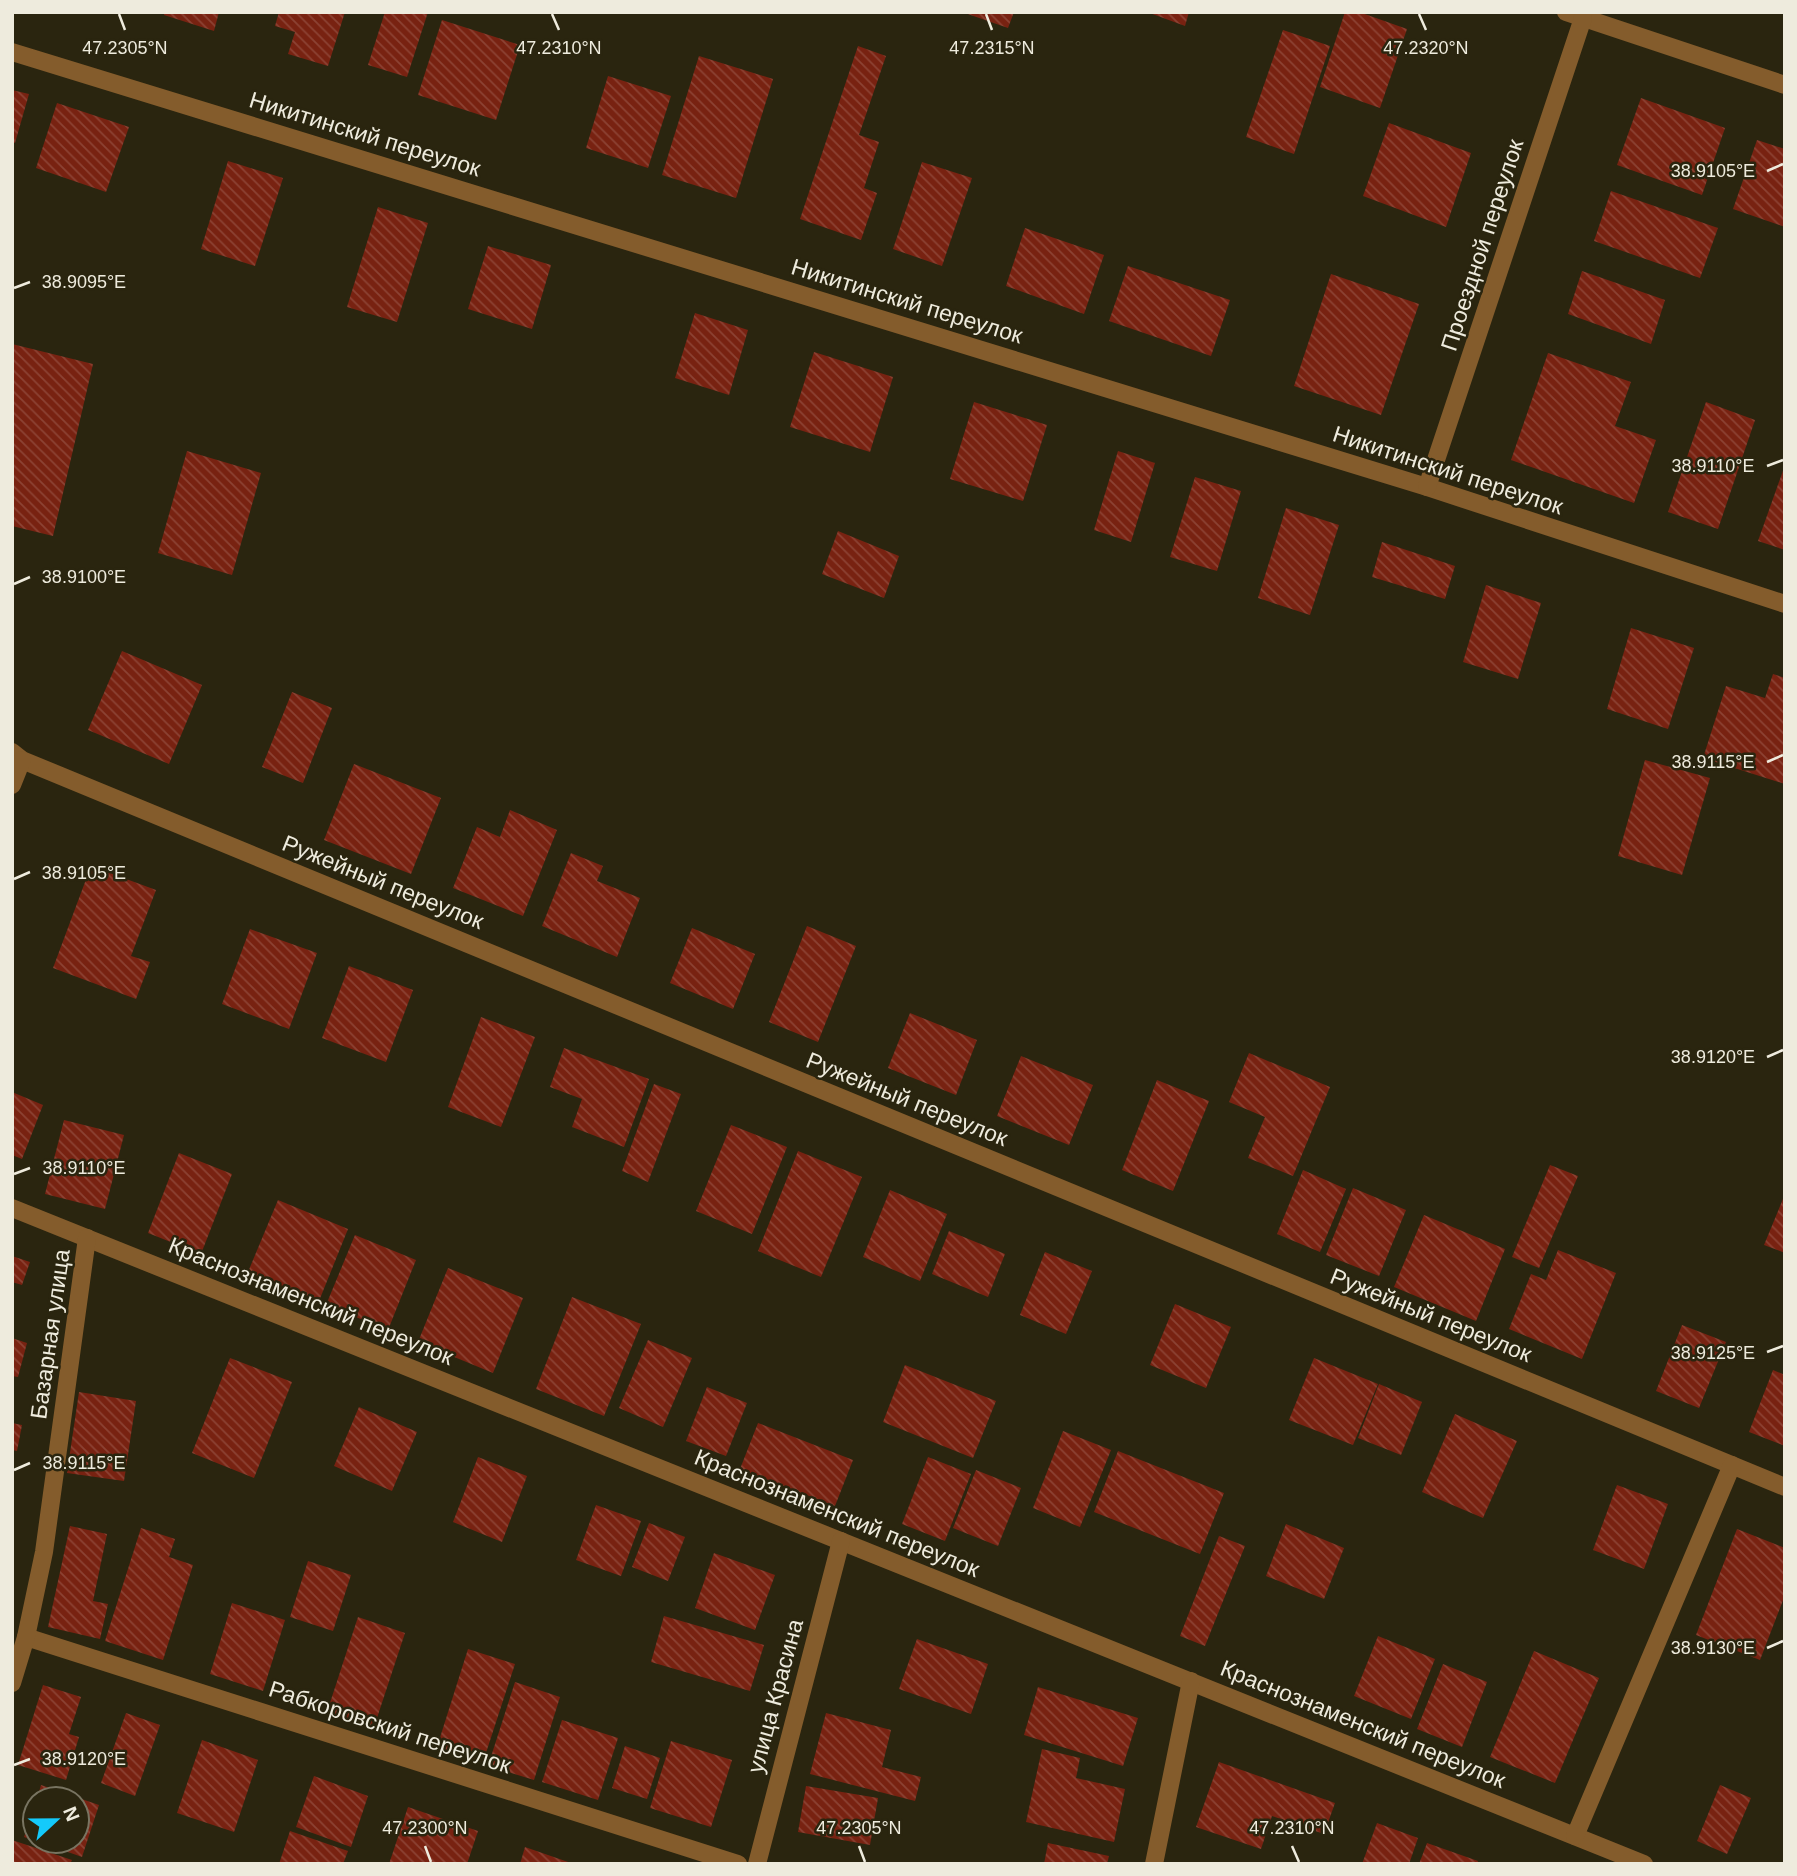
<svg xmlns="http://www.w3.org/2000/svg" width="1797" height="1876" viewBox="0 0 1797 1876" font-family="Helvetica,sans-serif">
  <defs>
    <pattern id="building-back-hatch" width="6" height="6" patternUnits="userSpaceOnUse" patternTransform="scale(1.75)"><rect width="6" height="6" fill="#782211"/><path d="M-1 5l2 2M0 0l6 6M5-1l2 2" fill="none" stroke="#8c4233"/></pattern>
  </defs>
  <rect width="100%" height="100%" fill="#2a250f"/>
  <g fill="url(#building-back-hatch)">
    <polygon points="165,12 219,12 214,31 164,15"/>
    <polygon points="279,12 345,12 328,66 288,54 295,32 275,26"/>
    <polygon points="385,12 428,12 407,77 368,65"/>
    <polygon points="962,12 1014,12 1008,28"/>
    <polygon points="1147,12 1189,12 1185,26"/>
    <polygon points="1345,12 1359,12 1407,29 1380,108 1320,87"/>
    <polygon points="442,20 520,45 496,120 418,95"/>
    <polygon points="1283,30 1330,46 1294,154 1246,137"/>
    <polygon points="858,46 886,56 859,135 879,142 864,188 877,193 861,240 800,219"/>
    <polygon points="699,56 773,79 736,198 662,175"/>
    <polygon points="608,76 671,96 648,168 586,148"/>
    <polygon points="12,90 29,94 15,143 12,142"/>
    <polygon points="1641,98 1725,128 1702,195 1617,165"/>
    <polygon points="57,103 129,127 106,192 36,168"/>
    <polygon points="1389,123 1471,153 1446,227 1363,196"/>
    <polygon points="1757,140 1785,149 1785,227 1733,209"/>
    <polygon points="228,161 283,178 255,266 201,249"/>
    <polygon points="922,162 972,178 942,266 893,249"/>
    <polygon points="1611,191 1718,228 1700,278 1594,241"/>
    <polygon points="378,207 428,223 397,322 347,307"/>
    <polygon points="1025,228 1104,255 1084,314 1006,286"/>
    <polygon points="488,246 551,265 532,329 468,309"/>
    <polygon points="1128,266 1230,300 1211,356 1109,321"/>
    <polygon points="1582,271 1665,300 1651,344 1568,314"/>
    <polygon points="1331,274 1419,304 1381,415 1294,386"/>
    <polygon points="695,313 748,330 729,395 675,378"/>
    <polygon points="12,344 93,364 53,536 12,526"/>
    <polygon points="814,352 893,377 870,452 790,427"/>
    <polygon points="1548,353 1631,382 1615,426 1656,440 1634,503 1511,460"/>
    <polygon points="974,402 1047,425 1023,501 950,479"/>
    <polygon points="1706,402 1755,420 1718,529 1668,512"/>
    <polygon points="187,451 261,473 232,575 158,553"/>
    <polygon points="1118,451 1155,463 1131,542 1094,530"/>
    <polygon points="1785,465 1785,550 1758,541"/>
    <polygon points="1195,477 1241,491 1217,571 1170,557"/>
    <polygon points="1286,508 1339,525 1310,615 1258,598"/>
    <polygon points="838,531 899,556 884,598 822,574"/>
    <polygon points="1382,542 1455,566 1445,599 1372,577"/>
    <polygon points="1486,585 1541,603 1518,679 1463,662"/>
    <polygon points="1631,628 1694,648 1668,729 1607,709"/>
    <polygon points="122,651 202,685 169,764 88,730"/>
    <polygon points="1773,674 1785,678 1785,784 1703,758 1726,686 1765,698"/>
    <polygon points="292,692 332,708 303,783 262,767"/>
    <polygon points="1645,760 1710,778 1682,875 1618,856"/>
    <polygon points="354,764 441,798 411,874 324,840"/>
    <polygon points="510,810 557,830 523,916 453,888 477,827 500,837"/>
    <polygon points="571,853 603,866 597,881 640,898 617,957 542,926"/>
    <polygon points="91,866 156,890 131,956 150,962 136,999 53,968"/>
    <polygon points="807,926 856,946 818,1042 769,1022"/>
    <polygon points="692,928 755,954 733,1009 670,983"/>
    <polygon points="250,929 317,953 289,1029 222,1004"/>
    <polygon points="349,966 413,990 386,1062 322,1038"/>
    <polygon points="910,1013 977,1040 956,1095 888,1068"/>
    <polygon points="481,1017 535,1037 501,1127 448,1107"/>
    <polygon points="564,1048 649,1079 624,1147 572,1127 582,1099 550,1087"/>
    <polygon points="1249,1053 1330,1087 1293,1176 1248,1158 1265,1117 1229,1102"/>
    <polygon points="1021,1056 1093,1085 1069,1145 997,1116"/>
    <polygon points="1157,1080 1209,1101 1173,1191 1122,1170"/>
    <polygon points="654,1084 681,1094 648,1182 622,1171"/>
    <polygon points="12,1092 43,1105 22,1159 12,1155"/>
    <polygon points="64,1120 124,1135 105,1209 45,1194"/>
    <polygon points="731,1125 787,1147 752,1234 696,1211"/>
    <polygon points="798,1151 862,1177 821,1277 758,1251"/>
    <polygon points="179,1153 232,1174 201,1254 148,1233"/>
    <polygon points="1550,1165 1578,1176 1539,1268 1512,1257"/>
    <polygon points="1303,1170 1346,1189 1320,1252 1277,1234"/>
    <polygon points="1353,1188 1406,1210 1379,1276 1326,1255"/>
    <polygon points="890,1190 947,1214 920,1281 863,1257"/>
    <polygon points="1785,1194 1785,1253 1764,1245"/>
    <polygon points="278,1200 348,1229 319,1301 248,1272"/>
    <polygon points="1424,1215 1505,1249 1476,1321 1394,1287"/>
    <polygon points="949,1231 1005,1254 988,1297 932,1274"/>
    <polygon points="355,1235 416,1260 388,1330 326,1305"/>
    <polygon points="1558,1250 1616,1273 1582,1359 1509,1329 1531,1274 1546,1280"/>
    <polygon points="1045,1252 1092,1271 1066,1334 1020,1315"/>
    <polygon points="12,1256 30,1262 22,1285 12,1282"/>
    <polygon points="448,1268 523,1298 493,1373 418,1342"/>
    <polygon points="572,1297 641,1324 604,1416 536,1389"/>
    <polygon points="1175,1304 1231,1327 1206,1388 1150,1365"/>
    <polygon points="1682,1325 1726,1342 1699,1408 1656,1391"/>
    <polygon points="12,1338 27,1343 18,1377 12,1376"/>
    <polygon points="648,1340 692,1358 663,1427 619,1408"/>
    <polygon points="230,1358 292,1382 254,1478 192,1453"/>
    <polygon points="1314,1358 1378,1384 1353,1445 1289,1420"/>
    <polygon points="905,1365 996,1401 973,1458 883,1422"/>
    <polygon points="1773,1370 1785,1375 1785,1446 1749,1432"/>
    <polygon points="1379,1384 1422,1402 1401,1455 1358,1438"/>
    <polygon points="707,1387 747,1403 726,1456 686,1441"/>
    <polygon points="79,1392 136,1401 124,1481 67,1473"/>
    <polygon points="359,1407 417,1432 392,1491 334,1466"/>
    <polygon points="1455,1414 1517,1441 1483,1518 1422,1492"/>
    <polygon points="12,1423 22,1425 17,1451 12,1450"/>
    <polygon points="758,1423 853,1460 835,1506 740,1469"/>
    <polygon points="1063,1431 1111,1450 1080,1527 1033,1508"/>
    <polygon points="1118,1451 1224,1493 1200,1554 1094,1512"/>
    <polygon points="478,1457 527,1476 502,1542 453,1522"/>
    <polygon points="928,1457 971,1474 945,1541 902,1524"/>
    <polygon points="976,1470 1021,1488 998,1546 953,1528"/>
    <polygon points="1617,1485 1668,1504 1644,1569 1593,1550"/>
    <polygon points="596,1505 641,1521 621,1576 576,1560"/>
    <polygon points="649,1523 685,1537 668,1581 632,1567"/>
    <polygon points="1286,1524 1344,1548 1324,1599 1266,1576"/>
    <polygon points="70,1526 107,1534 93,1601 108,1604 100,1639 48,1627"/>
    <polygon points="141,1528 175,1539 169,1557 193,1565 163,1660 105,1641"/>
    <polygon points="1737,1529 1785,1548 1785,1595 1760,1660 1696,1635"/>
    <polygon points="1219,1536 1245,1546 1205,1646 1180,1636"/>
    <polygon points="714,1553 775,1575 755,1630 695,1608"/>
    <polygon points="308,1561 351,1575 333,1631 290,1617"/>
    <polygon points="232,1603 285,1620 263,1691 210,1674"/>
    <polygon points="664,1616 764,1645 750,1691 651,1662"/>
    <polygon points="358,1617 405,1633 374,1727 327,1712"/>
    <polygon points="1378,1636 1435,1659 1411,1719 1354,1696"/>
    <polygon points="917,1639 988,1664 971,1714 899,1689"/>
    <polygon points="468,1649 515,1664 483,1762 437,1747"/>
    <polygon points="1534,1651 1599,1678 1555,1783 1490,1757"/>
    <polygon points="1443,1664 1487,1682 1462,1747 1417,1729"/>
    <polygon points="515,1682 560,1697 534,1780 488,1766"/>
    <polygon points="43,1685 81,1697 69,1734 79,1737 66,1780 18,1765"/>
    <polygon points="1038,1687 1138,1718 1123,1766 1024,1735"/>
    <polygon points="126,1713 160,1725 135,1796 101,1783"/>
    <polygon points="826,1713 891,1730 882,1767 921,1777 915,1801 810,1774"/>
    <polygon points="562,1720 618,1738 598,1800 542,1782"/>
    <polygon points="202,1740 258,1760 234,1832 177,1813"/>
    <polygon points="671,1741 732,1760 711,1827 650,1808"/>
    <polygon points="625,1746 660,1758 647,1799 612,1788"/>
    <polygon points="1042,1749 1080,1758 1076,1778 1125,1789 1114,1842 1026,1822"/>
    <polygon points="1219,1762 1335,1803 1324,1834 1272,1816 1261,1849 1196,1827"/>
    <polygon points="314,1776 368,1796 351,1847 296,1827"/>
    <polygon points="41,1785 99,1805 82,1857 37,1841 77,1841 77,1799 37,1799"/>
    <polygon points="1720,1785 1751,1798 1727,1854 1697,1841"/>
    <polygon points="806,1786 878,1798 870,1845 798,1832"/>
    <polygon points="35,1806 35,1841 24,1837"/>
    <polygon points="408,1807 478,1831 467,1864 389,1864"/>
    <polygon points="1377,1823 1418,1838 1409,1864 1362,1864"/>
    <polygon points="290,1831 348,1851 343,1864 279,1864"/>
    <polygon points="12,1840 72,1860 70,1864 12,1864"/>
    <polygon points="1048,1843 1109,1856 1107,1864 1044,1864"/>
    <polygon points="1427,1843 1478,1861 1477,1864 1419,1864"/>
    <polygon points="525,1847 571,1863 571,1864 520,1864"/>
  </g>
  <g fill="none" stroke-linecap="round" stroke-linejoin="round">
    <g stroke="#845c2c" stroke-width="18">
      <polyline points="1566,12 1785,85"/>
      <polyline points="12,52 1427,487 1785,604"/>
      <polyline points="1427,487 1583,18"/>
      <polyline points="12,752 22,760 1785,1487"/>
      <polyline points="12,785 22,760"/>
      <polyline points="12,1208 1644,1864"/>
      <polyline points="26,1637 738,1864"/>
      <polyline points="12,1683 26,1637 44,1552 87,1238"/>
      <polyline points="1575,1836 1732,1465"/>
      <polyline points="757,1864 841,1541"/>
      <polyline points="1154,1864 1191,1681"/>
    </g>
  </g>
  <path fill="none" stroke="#eeebdd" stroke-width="2.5" d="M119,14l6,16M552,14l7,16M986,14l6,16M1419,14l7,16M1767,171l16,-7M14,288l16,-6M1767,466l16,-6M14,584l16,-7M1767,762l16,-7M14,879l16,-7M1767,1057l16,-7M14,1174l16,-6M1767,1352l16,-6M14,1470l16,-7M1767,1648l16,-7M14,1765l16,-6M425,1846l6,16M859,1846l6,16M1292,1846l7,16"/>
  <g text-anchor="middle" stroke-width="5" stroke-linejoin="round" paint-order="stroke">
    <g font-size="23" fill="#eeebdd" stroke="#2a250f">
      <text transform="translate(365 134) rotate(17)" y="8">Никитинский переулок</text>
      <text transform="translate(1482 245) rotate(-72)" y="8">Проездной переулок</text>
      <text transform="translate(907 301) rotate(17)" y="8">Никитинский переулок</text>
      <text transform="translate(1448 470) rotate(18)" y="8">Никитинский переулок</text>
      <text transform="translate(383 882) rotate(22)" y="8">Ружейный переулок</text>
      <text transform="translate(907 1099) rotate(22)" y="8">Ружейный переулок</text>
      <text transform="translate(311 1301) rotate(22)" y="8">Краснознаменский переулок</text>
      <text transform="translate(1431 1315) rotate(22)" y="8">Ружейный переулок</text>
      <text transform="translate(50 1334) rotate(-82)" y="8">Базарная улица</text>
      <text transform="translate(837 1513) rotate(22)" y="8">Краснознаменский переулок</text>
      <text transform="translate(775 1696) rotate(-75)" y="8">улица Красина</text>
      <text transform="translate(1363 1724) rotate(22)" y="8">Краснознаменский переулок</text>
      <text transform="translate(390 1727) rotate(18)" y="8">Рабкоровский переулок</text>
    </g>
  </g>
  <g font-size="18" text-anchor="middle" fill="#eeebdd" stroke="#2a250f" stroke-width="5" stroke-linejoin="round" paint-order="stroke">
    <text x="125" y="54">47.2305°N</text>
    <text x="559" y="54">47.2310°N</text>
    <text x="992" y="54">47.2315°N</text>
    <text x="1426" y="54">47.2320°N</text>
    <text x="1713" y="177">38.9105°E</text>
    <text x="84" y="288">38.9095°E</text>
    <text x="1713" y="472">38.9110°E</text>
    <text x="84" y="583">38.9100°E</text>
    <text x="1713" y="768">38.9115°E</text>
    <text x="84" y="879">38.9105°E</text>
    <text x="1713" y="1063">38.9120°E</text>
    <text x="84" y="1174">38.9110°E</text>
    <text x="1713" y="1359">38.9125°E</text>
    <text x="84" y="1469">38.9115°E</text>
    <text x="1713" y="1654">38.9130°E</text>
    <text x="84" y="1765">38.9120°E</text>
    <text x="425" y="1834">47.2300°N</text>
    <text x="859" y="1834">47.2305°N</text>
    <text x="1292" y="1834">47.2310°N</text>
  </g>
  <rect width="1797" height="1876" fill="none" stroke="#eeebdd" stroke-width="28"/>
  <g transform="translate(56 1820) rotate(68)"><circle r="33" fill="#2a250f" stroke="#787461" stroke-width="2"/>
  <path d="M0-5L12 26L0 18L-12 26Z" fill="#14cafb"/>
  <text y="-10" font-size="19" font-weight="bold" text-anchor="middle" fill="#eeebdd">N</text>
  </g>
</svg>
